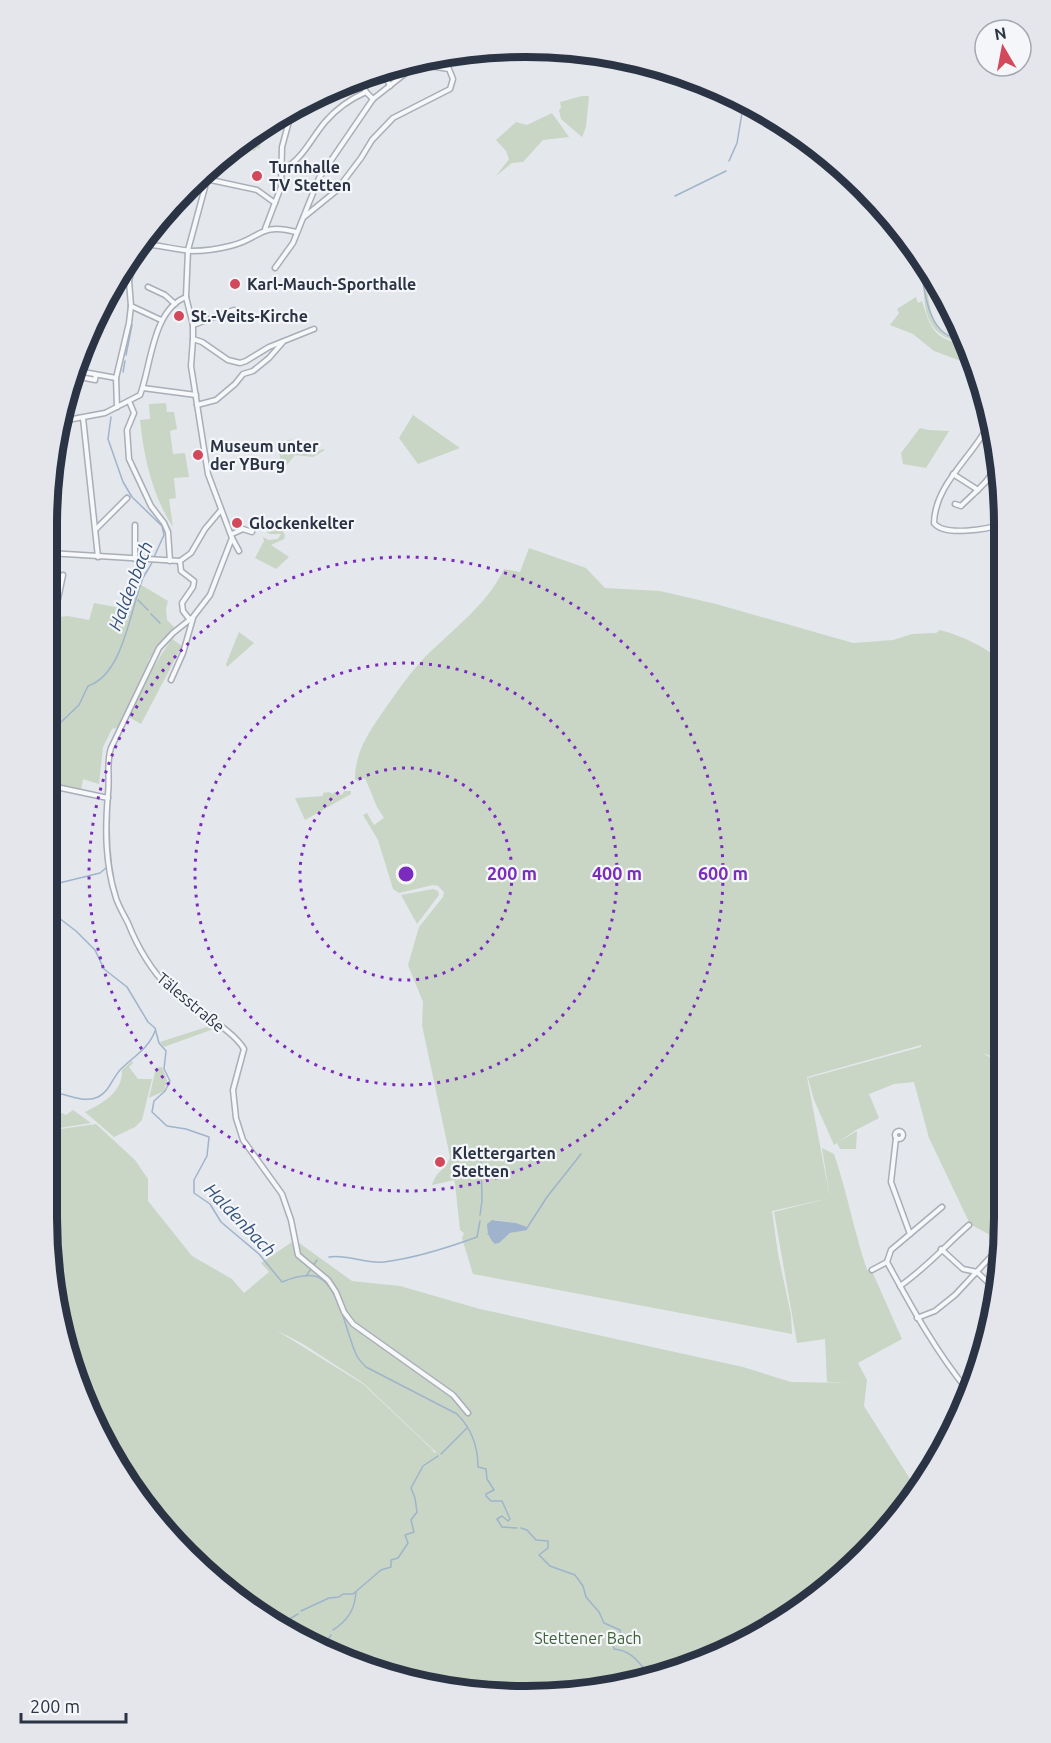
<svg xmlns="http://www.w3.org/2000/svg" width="1051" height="1743" viewBox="0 0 1051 1743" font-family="Ubuntu,sans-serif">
  <rect width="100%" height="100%" fill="#e4e7ec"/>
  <g fill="#c9d6c5" fill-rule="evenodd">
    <polygon points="582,96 589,96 586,127 582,137 561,119 559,110 561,108 560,102"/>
    <polygon points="552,113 569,137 543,140 523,162 512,163 496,176 509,159 506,151 496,140 516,122 527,125"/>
    <polygon points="267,123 259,149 256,148 255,151 237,146"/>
    <path d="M916,252c1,2 4,4 5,7 9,21 3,84 41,79l2,4c-30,-3 -39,-22 -40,-48 -1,-14 -6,-29 -8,-42z"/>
    <path d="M916,297l2,6 4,-2c8,26 12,39 42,43l8,21 -38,-14 -21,-17 -23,-9 9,-12 -2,-4z"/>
    <path d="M166,403l1,9h7l3,17 -7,2 3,23 12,-1 4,24 -15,1 2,20 -7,1 4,28c-21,-32 -29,-69 -33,-107l10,-1 -1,-15z"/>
    <polygon points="413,415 460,448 418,464 399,438"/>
    <polygon points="920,428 928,430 949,431 926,468 903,464 901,453"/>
    <polygon points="292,439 290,442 284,443 281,456 283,454 289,455 291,450 285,448 286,447 313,455 322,449 325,450 313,457 295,455 287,465 284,463 281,464 279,451 283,442"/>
    <polygon points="282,530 285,535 284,539 271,545 289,557 276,569 255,558 264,541 263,537 269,540 278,539 281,534 270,534 266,532"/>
    <path d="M529,548l57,20 19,20 55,3 56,13 137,39 40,-3 19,-6 24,-1 4,-3c23,6 45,17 63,32v398l-21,-7 21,11v178l-33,-18 -41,-86 -15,-56 -20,2 -25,10 10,24 -23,12 -18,12 19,-11 -1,18h-16l-3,-6 -3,2 -20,-45 -6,-22 113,-31v-2l-114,32 23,121 -8,-50 12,6c13,38 20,77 33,116l4,-1 31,70 -44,24 9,17 -3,26 53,84 -100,108 -138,73 -154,25 -153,-25 -113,-55 -114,-107 -73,-138 -25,-154v-86l49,-7 39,36 13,19v22l44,55 40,23 12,14 25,-21 -8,-9 34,-23 57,41 48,5 80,23 263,58 48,15 58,1 -22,-1 -2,-43 -28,4 -23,-131 56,-14 -58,13 6,43 13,61 1,19 -319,-60 -11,-36 2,-5 -4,-3 -5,-47 -1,-3 -22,5c5,-16 14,-14 18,-28l-28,-132 1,-23 -15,-37 11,-38 24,-30 1,-5 -6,-6 -5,-1 -34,8 -6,-4 -15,-49 -15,-25 4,-2 7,12 10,-7 -7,-11 -12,-29 -7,3 -3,-2c0,-25 12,-44 25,-63 14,-20 28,-41 45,-59 27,-27 62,-52 79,-88l16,3zM496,1220l20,3 10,4c-6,5 -12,4 -19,8 -5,3 -7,7 -12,9l-8,-20zM276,1330l27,14 60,39 74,70 -4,-1v-2l-70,-66z"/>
    <polygon points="138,583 168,601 166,609 167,620 176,629 163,641 149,659 142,681 121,727 112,729 103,747 99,784 83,779 81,790 47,783 47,652 50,618 68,616 89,620 94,603 126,609"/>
    <polygon points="239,632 254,643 227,667 226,664"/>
    <path d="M172,639l10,7 -41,78 -12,-7c13,-27 25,-54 43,-78z"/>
    <polygon points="344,791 351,791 351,794 305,820 295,798 323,796 323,793 329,792 333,794 334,792 342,795"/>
    <polygon points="433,889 438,891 439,895 417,924 401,895"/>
    <polygon points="216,1024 219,1027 164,1047 160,1042"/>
    <polygon points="48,1057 62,1089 47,1101 47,1058"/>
    <path d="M132,1061l1,2 -4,4 9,12h14l-10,41 -7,7 -21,10 -29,-25c18,-9 38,-20 37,-42z"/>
    <polygon points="162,1067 167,1081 164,1091 149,1098 156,1068"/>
    <polygon points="73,1110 91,1123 47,1130 47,1113 62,1113 66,1115"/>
  </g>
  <path fill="#9fb4cc" d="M492,1220l24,3 11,4v3l-17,3 -11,10 -4,1c-6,-5 -8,-13 -8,-20z"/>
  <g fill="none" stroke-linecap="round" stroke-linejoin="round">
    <g stroke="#9fb4cc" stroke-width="1.5">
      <polyline points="729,161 737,143 742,113 749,104"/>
      <polyline points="675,196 726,171"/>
      <polyline points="154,237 187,204 199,176"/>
      <path d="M919,256c5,28 6,82 43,83"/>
      <polyline points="126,355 132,325"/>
      <polyline points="123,372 125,361"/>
      <polyline points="111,417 108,439 123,482 132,497 162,526 164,535 154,557"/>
      <polyline points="138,600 148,610"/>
      <polyline points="151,614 160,623"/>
      <path d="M47,755l12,-31 20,-19 9,-19c36,-12 42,-77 55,-108 3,-6 7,-11 10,-17"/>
      <polyline points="47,886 100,873 106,868"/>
      <path d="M47,895l8,20 21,16 19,19 9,19 23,18 21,35 7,6 4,15 7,8 -2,18 6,12 -5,10 -11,10 -2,11 15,14 19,3 23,8 -2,19 -13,24v13l16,11 11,18 38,32 23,28c10,-4 21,-8 32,-6 26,5 32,60 43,80 2,4 6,8 9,11l91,47c14,14 21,33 21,53l8,2 1,10 7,11 -8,4v2l5,5h11l8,18 -2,2 -6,-5 -5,3 5,8 15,1"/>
      <path d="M47,1109l14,-15c11,2 25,9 37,3 12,-6 14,-19 23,-28 13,-13 28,-21 34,-38"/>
      <polyline points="480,1215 482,1201 481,1155"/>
      <polyline points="527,1228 547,1197 581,1154"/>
      <polyline points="488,1234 489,1234"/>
      <path d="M329,1257c18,-3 36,7 55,5 32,-4 63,-14 93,-25l3,-16"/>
      <polyline points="306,1276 317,1260"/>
      <polyline points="441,1454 467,1428"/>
      <path d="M521,1528l6,2 9,10 12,1v7l-9,7 11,11 25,9 8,11 3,11 13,15 5,11 16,7 2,9 -9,6 1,4c20,2 24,15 38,27"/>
      <polyline points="301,1611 329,1598 339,1597 343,1594 353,1594 381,1570 391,1567 391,1560 398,1558 408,1543 405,1535 414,1532 411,1520 417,1512 415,1498 411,1488 423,1466 438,1456"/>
      <polyline points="279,1625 298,1614"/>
      <path d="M333,1630c14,-9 22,-20 23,-38"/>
      <polyline points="323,1647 331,1635"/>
    </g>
    <g stroke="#a9aeb7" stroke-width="7">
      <g id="minor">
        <polyline points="383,71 390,86"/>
        <polyline points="360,78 366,92 373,99"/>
        <path d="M282,170c21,-11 28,-30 43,-48 12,-14 25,-23 41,-30"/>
        <path d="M204,172l1,15 -17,63 -2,47 7,28v14l-2,27 17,108 24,64 -22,57 -17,22 -20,16 -14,15 -48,100c-5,15 -1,30 -3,46 -3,35 -3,70 8,104 3,9 8,17 12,25 10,25 22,46 41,65 20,19 63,40 75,61l-11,41 3,28 7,22 39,54 9,26 7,35 30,25 8,12 8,20 9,12 100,71 15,18"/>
        <polyline points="206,179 257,190 275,203"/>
        <polyline points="304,217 336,191 361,158 372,140 393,118 450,89 453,79 449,69 430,66 421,60"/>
        <polyline points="265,229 281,187 282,147 292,110"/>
        <path d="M140,244c17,0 35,6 52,7 11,0 26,-2 38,-5 31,-7 29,-24 66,-14"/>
        <polyline points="275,268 293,243 319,178 373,99 425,58"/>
        <polyline points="118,279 129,281"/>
        <polyline points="148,287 165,295 175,304"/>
        <polyline points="131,306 161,320"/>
        <polyline points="193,325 234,310"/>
        <polyline points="193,339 202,342 228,360 240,363 246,361 269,347 314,329"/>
        <polyline points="71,375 95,380 96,375"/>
        <polyline points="77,376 78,371 116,378"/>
        <polyline points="143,388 196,395"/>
        <polyline points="129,401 134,413 127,430 129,459 151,506 164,523 168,532 170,561"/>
        <polyline points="197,405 216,400 235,384 243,374 253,371 269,358 283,342"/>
        <polyline points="117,407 116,378 129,323 131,306 129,281 138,246"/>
        <polyline points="83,418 98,557"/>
        <path d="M991,418c-14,37 -56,63 -57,105 10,14 54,6 69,1"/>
        <path d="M62,421l43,-8 35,-18c11,-28 12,-85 46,-98"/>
        <polyline points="953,474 978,490"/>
        <path d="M955,504l6,2c14,-14 29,-25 37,-43"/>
        <polyline points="135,525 135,559"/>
        <polyline points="96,529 127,498"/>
        <polyline points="232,534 243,529 252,532"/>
        <polyline points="232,538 239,551"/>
        <polyline points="49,553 180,561 191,553 205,529 221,510"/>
        <polyline points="180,561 181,571 194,581 193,587 182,603 183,611 190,620"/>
        <polyline points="47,598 48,613"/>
        <polyline points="49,603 58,599 63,575"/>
        <polyline points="171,680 183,653 193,618"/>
        <polyline points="47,785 108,798"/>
        <circle cx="899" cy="1135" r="4"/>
        <polyline points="910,1234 942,1207"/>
        <polyline points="941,1249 963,1269 977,1272 994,1288"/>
        <path d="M887,1262c25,46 49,90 82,130"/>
        <polyline points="887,1262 891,1250 910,1234 891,1182 896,1138"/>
        <polyline points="872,1270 887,1262"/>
        <path d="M900,1286c25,-17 46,-41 69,-61"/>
        <polyline points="917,1318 935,1311 955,1295 998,1249"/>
      </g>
    </g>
    <g stroke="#a3abb8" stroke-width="8">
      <polyline id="major" points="47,562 56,514 58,441"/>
    </g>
    <use href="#minor" stroke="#f7f8fa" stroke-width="4"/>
    <use href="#major" stroke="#fff" stroke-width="5"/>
  </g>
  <g fill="none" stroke="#7b2cbf" stroke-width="3" stroke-dasharray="3 6">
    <circle cx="406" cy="874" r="106"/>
    <circle cx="406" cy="874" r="211"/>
    <circle cx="406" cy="874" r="317"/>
  </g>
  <g fill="#d1495b" stroke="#f4f6f9" stroke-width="2">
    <circle cx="257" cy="176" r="6"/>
    <circle cx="235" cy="284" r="6"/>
    <circle cx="179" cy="316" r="6"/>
    <circle cx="198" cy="455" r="6"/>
    <circle cx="237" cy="523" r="6"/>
    <circle cx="440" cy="1162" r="6"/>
  </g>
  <g text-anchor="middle" stroke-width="4.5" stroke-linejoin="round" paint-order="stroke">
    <g font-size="16" font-weight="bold" fill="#2b3445" stroke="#f4f6f9" text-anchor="start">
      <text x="269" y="173">Turnhalle<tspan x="269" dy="18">TV Stetten</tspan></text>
      <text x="247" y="290">Karl-Mauch-Sporthalle</text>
      <text x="191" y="322">St.-Veits-Kirche</text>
      <text x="210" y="452">Museum unter<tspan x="210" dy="18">der YBurg</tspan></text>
      <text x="249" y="529">Glockenkelter</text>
      <text x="452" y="1159">Klettergarten<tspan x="452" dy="18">Stetten</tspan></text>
    </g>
    <g font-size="16" fill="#2b3445" stroke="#f4f6f9">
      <text transform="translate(191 1002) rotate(40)" y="6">Tälesstraße</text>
    </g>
    <g font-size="16" fill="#3f6138" stroke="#f4f6f9">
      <text x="588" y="1644">Stettener Bach</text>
    </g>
    <g font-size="18" font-style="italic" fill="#34527a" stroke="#f4f6f9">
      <text transform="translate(131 586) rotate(-69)" y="6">Haldenbach</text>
      <text transform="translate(240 1220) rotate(46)" y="6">Haldenbach</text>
    </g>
  </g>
  <path d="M0 0H1051V1743H0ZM525 57H526A468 468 0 0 1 994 525V1218A468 468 0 0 1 526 1686H525A468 468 0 0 1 57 1218V525A468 468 0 0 1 525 57Z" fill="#e4e6eb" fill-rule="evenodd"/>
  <path fill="none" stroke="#2b3445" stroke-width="8" d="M525 57H526A468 468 0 0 1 994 525V1218A468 468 0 0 1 526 1686H525A468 468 0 0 1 57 1218V525A468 468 0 0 1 525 57Z"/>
  <circle cx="406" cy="874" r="9" fill="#7b2cbf" stroke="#f4f6f9" stroke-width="3"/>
  <g font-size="18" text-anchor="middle" font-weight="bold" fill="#7b2cbf" stroke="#f4f6f9" stroke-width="4.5" stroke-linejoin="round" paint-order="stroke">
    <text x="512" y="880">200 m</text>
    <text x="617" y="880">400 m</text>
    <text x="723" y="880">600 m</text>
  </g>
  <g transform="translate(1003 48) rotate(350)"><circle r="28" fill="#f4f6f9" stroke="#a4a8b1" stroke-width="1.5"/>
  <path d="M0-4.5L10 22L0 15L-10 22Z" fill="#d1495b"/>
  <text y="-9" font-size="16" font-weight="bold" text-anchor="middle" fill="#2b3445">N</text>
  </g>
  <path d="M21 1713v9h105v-9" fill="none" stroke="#2b3445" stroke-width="3"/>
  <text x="30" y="1713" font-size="18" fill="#2b3445" stroke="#f4f6f9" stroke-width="4.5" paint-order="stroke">200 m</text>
</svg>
